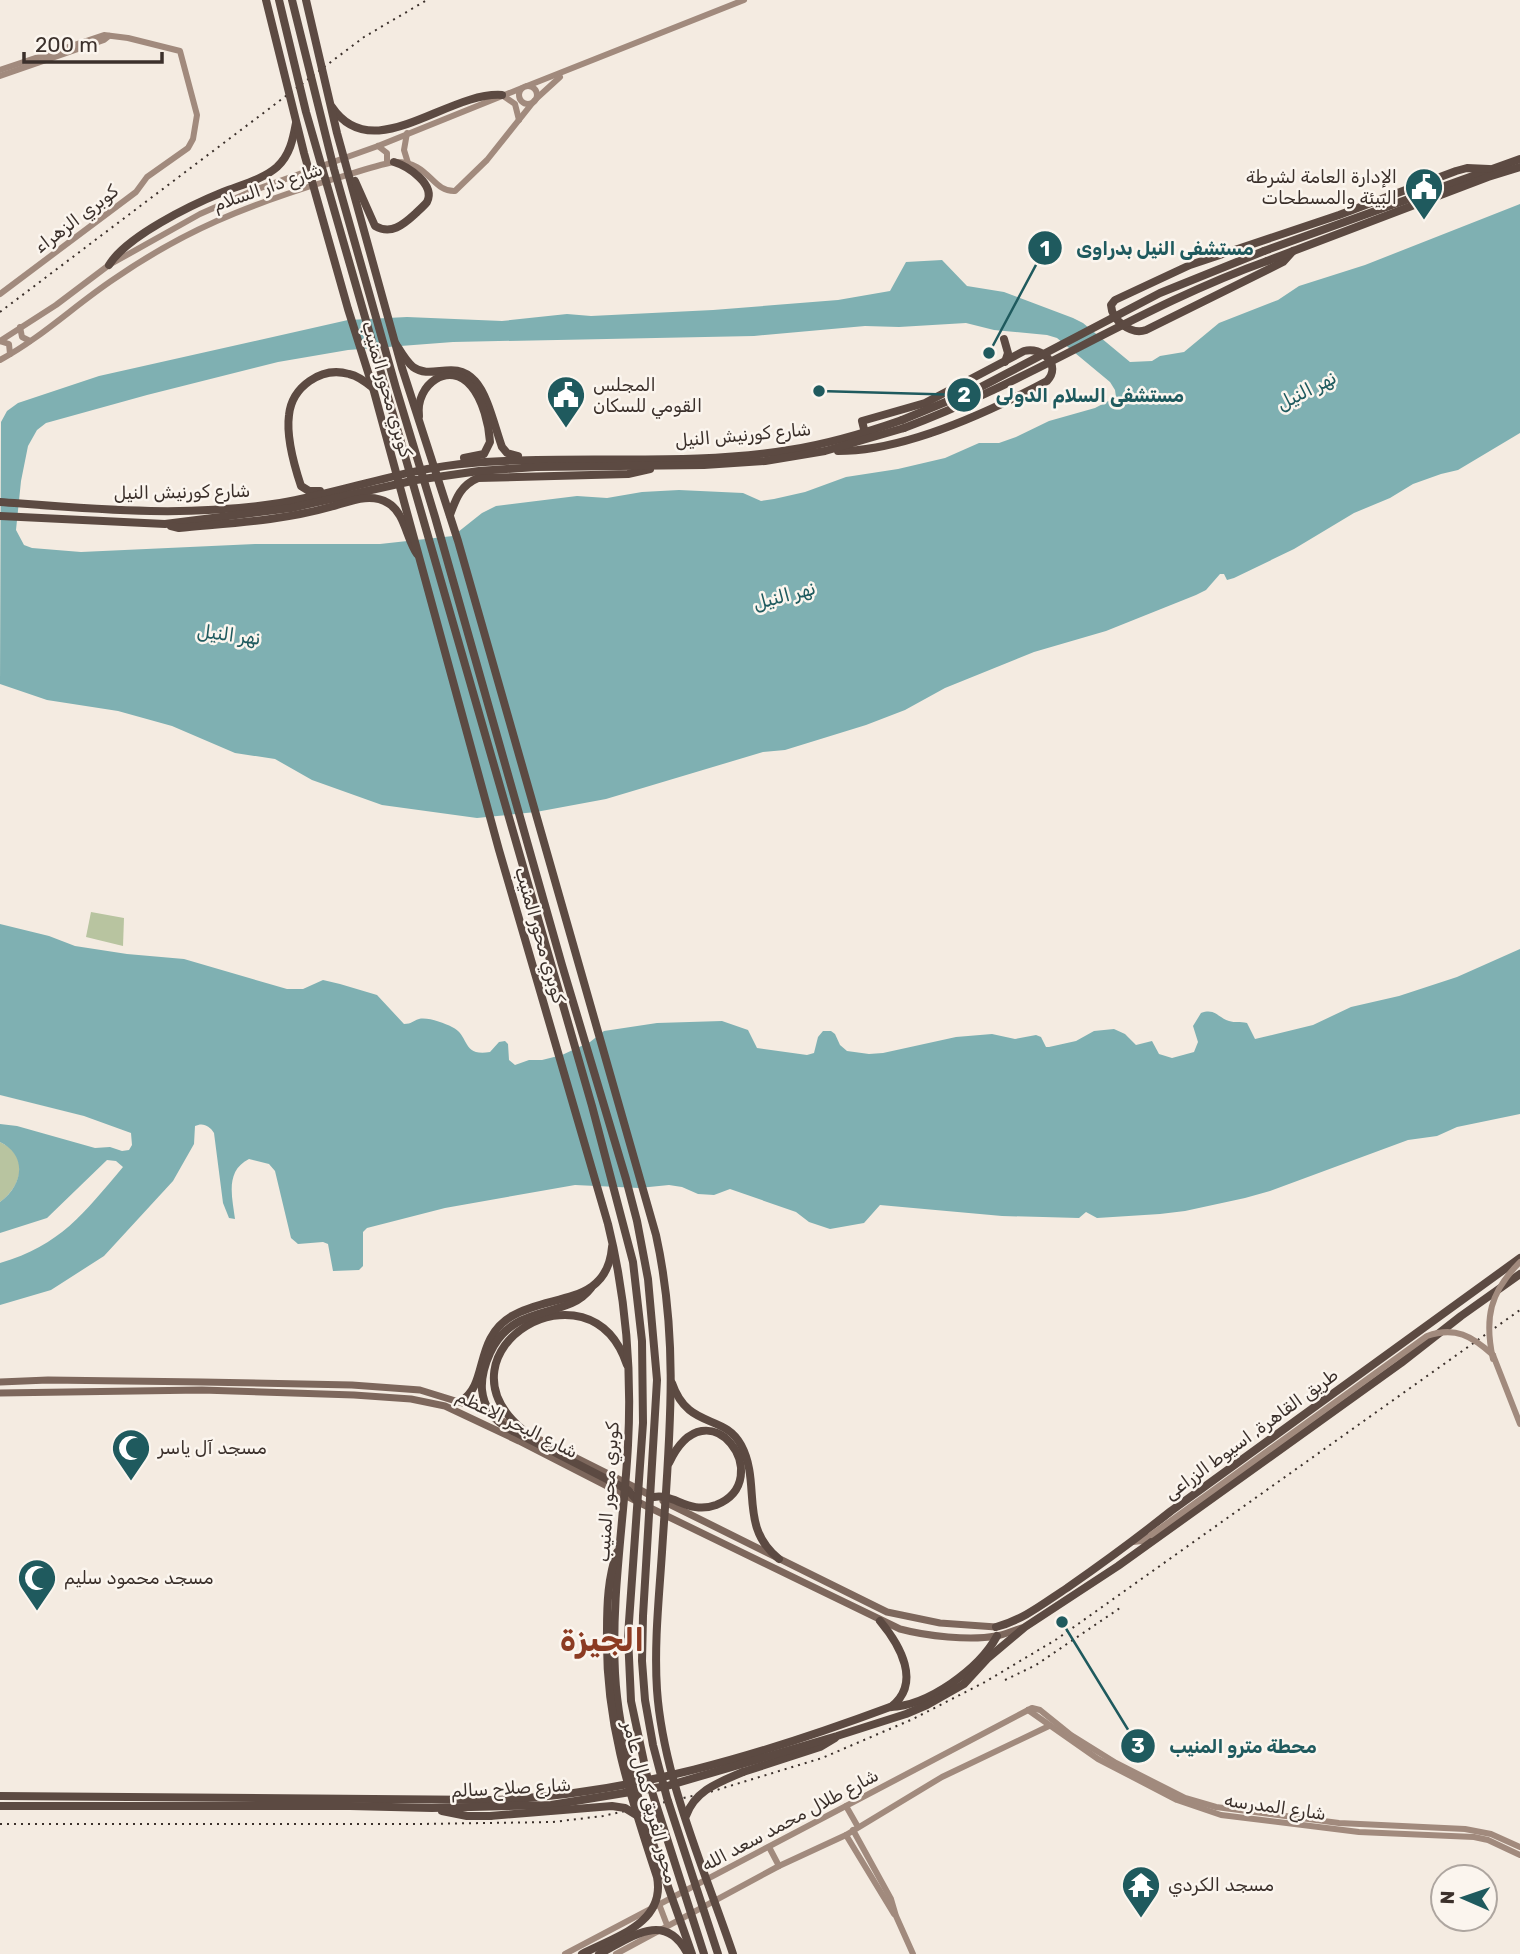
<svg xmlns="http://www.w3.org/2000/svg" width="1520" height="1954" viewBox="0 0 1520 1954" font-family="Rubik,'Noto Sans Arabic',sans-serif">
  <rect width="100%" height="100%" fill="#f4ebe1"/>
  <g fill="#b8c4a0">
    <polygon points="91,912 124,918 123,946 86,937"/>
    <path d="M0,1142c29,13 23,43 0,60z"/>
  </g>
  <g fill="#7fb0b2" fill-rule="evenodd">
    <path d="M1520,204v229l-62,37 -17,4 -28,10 -23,14 -36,15 -60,36 -60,29 -7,2 -3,-6h-4l-14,16 -10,5 -90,36 -72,21 -89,36 -40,22 -39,15 -81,25 -22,2 -157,47 -70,13 -59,6 -95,-13 -70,-25 -37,-21 -40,-6 -63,-27 -54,-15 -71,-11 -47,-16 1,-262 6,-11 11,-8 81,-27 249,-56 59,-3 95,4 65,-7 24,2 122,-6 125,-10 52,-9 16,-29 36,-2 25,26 37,6 69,26 10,5 47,39 22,-1 8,-5 24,-4 35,-29 59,-23 21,-14 66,-21zM966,323l28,7 53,5 10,3 53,44 5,8 1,7 -21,11 -46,13 -33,16 -17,6h-20l-34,15 -47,11 -52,8 -41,15 -31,7 -13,2 -18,-8 -64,-3 -37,2 -35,6 -30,-2 -81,10 -14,7 -29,23 -73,8h-125l-174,8 -49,-4 -8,-3 -8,-15 5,-49 7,-35 9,-16 9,-7 101,-28 131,-33 70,-12 105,-8 301,-6 111,-10 34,1z"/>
    <path d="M0,924l49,12 26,10 52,8 57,5 103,30h16l20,-9 17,4 37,11 27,29c8,0 8,-3 15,-5 9,-2 25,4 33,8 18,8 9,30 38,25l9,-10 6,-1 3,3 1,16 6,5 14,-5h13l20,-5 28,-13 14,-11 53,-8 65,-2 26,9 9,18 50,7 7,-2 4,-16 5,-6h8l4,3 5,11 7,6 22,3 14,-1 73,-16 36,-3 23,5 21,-4 5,2 5,10h3l27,-6 18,-10 20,-2 11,5 11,11 16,-4 7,13 13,4 22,-6 4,-10 -5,-16 8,-13c14,-5 16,4 28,8 6,2 11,0 18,2l8,16 58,-14 38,-18 48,-11 58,-19 63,-28v165l-63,13 -20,9 -29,4 -138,51 -25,7 -60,13 -25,3 -63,4 -11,-6 -7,6 -77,-2 -122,-11 -16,18 -34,6 -21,-7 -13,-10 -66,-23 -16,6 -16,-1 -16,-7 -13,-2 -30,3 -64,-3 -130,23 -78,20 -4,4v34l-4,4 -26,1 -5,-27 -5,-2 -25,2 -7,-6 -16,-67 -6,-7 -20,-5c-24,12 -17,37 -14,60l-6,-1 -6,-15 -9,-70c-4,-7 -11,-11 -19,-7l-1,18 -21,37 -69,75 -53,34 -51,15v-42c61,-18 83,-49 123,-96l-7,-6 -9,-1 -60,58 -47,15v-31c24,-18 27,-47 0,-60v-18l17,2 78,22 15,-1 12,4 7,-1 3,-5 -1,-12 -47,-17 -84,-21z"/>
  </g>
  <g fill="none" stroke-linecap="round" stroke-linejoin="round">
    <g stroke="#a18a7d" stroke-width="6">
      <polyline points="0,70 104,35 128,38 180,51 197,115 193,139 188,148 147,177 136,192 0,294"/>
      <polyline points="0,76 104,40 109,36"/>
      <circle cx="528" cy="95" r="9"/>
      <polyline points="527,86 744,0"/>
      <polyline points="502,95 515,104 519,120"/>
      <polyline points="537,98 560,77"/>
      <polyline points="407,133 404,150 408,163"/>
      <polyline points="378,146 387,153 387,163"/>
      <polyline points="20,327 22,337 30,341"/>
      <polyline points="0,341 56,305 109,265 200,214 252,191 378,146 522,88"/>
      <polyline points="0,341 9,344 10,354"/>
      <path d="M0,360c41,-22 75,-55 114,-81 71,-49 132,-73 213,-98 22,-6 45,-15 67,-19 36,-1 37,30 61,29l32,-31 47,-59"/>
      <polyline points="1493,1355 1520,1424"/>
      <polyline points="1133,1542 1142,1541 1151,1535"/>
      <polyline points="1028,1710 1098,1759 1177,1800 1221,1815 1359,1832 1474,1837 1488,1840 1520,1855"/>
      <polyline points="846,1806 858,1827"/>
      <polyline points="853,1830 891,1899 896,1916 913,1954"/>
      <polyline points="846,1835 894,1914"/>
      <polyline points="769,1847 779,1866"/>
      <polyline points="659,1904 667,1925"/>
      <polyline points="565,1954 1032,1708 1040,1710 1071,1735 1116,1763 1185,1798 1216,1807 1339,1823 1465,1829 1491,1834 1520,1847"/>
      <polyline points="616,1954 779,1866 846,1835 942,1777 1049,1726"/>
    </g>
    <g stroke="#7d675c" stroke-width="7">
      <polyline points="0,1382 48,1380 202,1382 352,1385 420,1390 475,1407 652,1496"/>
      <path d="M0,1393l202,-3 152,5 57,4 34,7 74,35 119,61 262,127c26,7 70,12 96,7 8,-1 18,-6 26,-8"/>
      <polyline points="663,1501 887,1612 940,1623 996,1627"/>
    </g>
    <g stroke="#5c4a42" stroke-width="8">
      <path d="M332,107c41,61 115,-16 170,-12"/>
      <polyline points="1264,251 1520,159"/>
      <path d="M1293,251l-10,11 -137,68c-15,5 -34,-9 -35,-25l4,-5 75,-35 149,-50 117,-44 11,-3 22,1"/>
      <polyline points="1267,261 1488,177 1520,167"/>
      <path d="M109,265c18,-29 82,-60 114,-73 17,-7 39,-12 54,-25 13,-12 16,-28 19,-44"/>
      <polyline points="1004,339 1008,353 1005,362"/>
      <path d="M396,344c5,8 10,17 17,23 19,14 41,-9 62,14 13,14 20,47 27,66l5,6 11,3"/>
      <path d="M419,416c-4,-32 31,-56 52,-30 12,14 18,39 19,56l-6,12 -20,4"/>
      <path d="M838,451c67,0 151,-39 209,-70 15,-16 -5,-35 -23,-30l-99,52 -63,18 3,12"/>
      <path d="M320,491h-11l-8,-5c-7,-21 -15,-49 -12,-71 3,-28 32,-49 60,-41 9,2 17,8 24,14"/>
      <path d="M0,502c93,7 187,16 280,1 65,-11 126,-35 192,-40 105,-9 212,4 317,-13 39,-6 76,-17 113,-30"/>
      <path d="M450,515c6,-17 11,-30 28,-37l150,-4 22,-5"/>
      <polyline points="0,516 165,524 291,508 416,480 479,471 536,467 704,465 765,461 825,451 904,428"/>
      <path d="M171,526l8,2c51,-5 102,-7 151,-21 19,-5 40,-15 58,-4 17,10 18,35 29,51"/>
      <path d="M672,1383c16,47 52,30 69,62 21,39 -3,81 38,114"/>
      <path d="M461,1401c28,-17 12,-62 51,-85 39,-23 95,-10 100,-69"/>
      <path d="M522,1429c-92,-78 68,-175 105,-64"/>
      <polyline points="513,1431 628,1490 638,1502"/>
      <path d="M654,1497c20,-4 35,18 62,8 63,-25 -8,-125 -47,-42"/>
      <path d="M880,1621c20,24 42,62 11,86"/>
      <path d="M996,1627c27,-7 48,-24 71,-39 36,-25 70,-50 104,-77l349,-253"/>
      <polyline points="743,1772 820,1747 835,1738"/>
      <path d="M0,1796l492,4c137,-5 269,-45 398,-93 38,-1 89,-38 107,-71"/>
      <polyline points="0,1806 350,1806 432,1808 551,1805 667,1786 837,1736 906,1714 927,1705 964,1684 987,1659 1025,1627 1118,1566 1401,1363 1461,1316 1520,1274"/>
      <polyline points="442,1811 467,1816 490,1816"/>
    </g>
    <g stroke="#3b302b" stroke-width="2" stroke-dasharray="2 5" stroke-linecap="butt">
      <polyline points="0,312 364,37 427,0"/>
      <polyline points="1005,1680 1036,1665 1120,1608"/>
      <polyline points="0,1824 419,1824 553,1822 603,1816 710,1792 822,1758 913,1719 985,1682 1057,1639 1520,1310"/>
    </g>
    <g stroke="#a18a7d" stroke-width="6">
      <path d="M1493,1359c-9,-41 -3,-67 27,-97"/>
      <path d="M1151,1535l276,-199c28,-10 45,0 66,19"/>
    </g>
    <g stroke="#5c4a42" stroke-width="8">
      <path d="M266,0l38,153 44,156 25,79 126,462 109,374c18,73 24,146 20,221 -4,76 -17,152 -13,228 5,95 46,191 77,281"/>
      <polyline points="279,0 306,112 592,1106 633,1262 642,1341 643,1423 628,1636 631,1701 647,1776 704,1954"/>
      <polyline points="292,0 334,169 396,388 435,517 562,965 626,1179 637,1221 648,1279 657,1380 643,1616 642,1661 645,1700 653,1745 667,1798 718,1954"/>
      <path d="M306,0l31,133 65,235 56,173 198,694c24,109 13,208 6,317 -3,46 -8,92 -5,138 6,87 48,181 76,264"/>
      <path d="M355,181l20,45c16,9 28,-1 40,-12 3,-3 9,-8 12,-12 9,-18 -20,-36 -33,-40"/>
      <polyline points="902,420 977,389 1160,293 1264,251"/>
      <path d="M904,428c125,-46 237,-122 363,-167"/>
      <path d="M513,1431c-17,-8 -29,-22 -31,-41 -1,-13 3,-26 8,-37 24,-52 76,-32 101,-65"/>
      <polyline points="490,1816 612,1806 625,1808 638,1816"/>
      <path d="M686,1816c9,-26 34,-34 57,-44"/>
      <path d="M582,1954c33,-17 84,-31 75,-77 -28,-85 -52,-156 -50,-246 0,-27 1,-54 10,-79"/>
      <path d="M599,1954c30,-15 64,-44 87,-3"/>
    </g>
  </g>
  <defs>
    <g id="civic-pin" transform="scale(2.0125)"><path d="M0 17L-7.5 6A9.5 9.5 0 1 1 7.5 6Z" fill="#1f5a5e" stroke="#fbf5ee"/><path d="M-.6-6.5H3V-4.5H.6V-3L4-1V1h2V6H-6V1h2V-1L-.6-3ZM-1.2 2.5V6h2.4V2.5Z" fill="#fff"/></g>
    <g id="mosque-pin" transform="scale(2.0125)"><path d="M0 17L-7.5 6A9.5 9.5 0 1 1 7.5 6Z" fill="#1f5a5e" stroke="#fbf5ee"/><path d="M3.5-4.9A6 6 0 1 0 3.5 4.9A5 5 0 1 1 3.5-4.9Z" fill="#fff"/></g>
    <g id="temple-pin" transform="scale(2.0125)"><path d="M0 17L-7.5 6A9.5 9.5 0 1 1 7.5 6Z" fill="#1f5a5e" stroke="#fbf5ee"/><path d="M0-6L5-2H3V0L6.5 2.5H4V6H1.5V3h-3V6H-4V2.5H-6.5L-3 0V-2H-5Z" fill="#fff"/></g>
  </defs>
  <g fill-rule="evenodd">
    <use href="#civic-pin" x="1424" y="187"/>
    <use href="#civic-pin" x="566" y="395"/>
    <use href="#mosque-pin" x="131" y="1448"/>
    <use href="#mosque-pin" x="37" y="1578"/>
    <use href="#temple-pin" x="1141" y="1885"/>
  </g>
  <g text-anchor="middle" stroke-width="5" stroke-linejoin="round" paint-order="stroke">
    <g font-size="18" fill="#3b302b" stroke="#fbf5ee" text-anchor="start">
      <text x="1397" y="183" text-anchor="end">الإدارة العامة لشرطة<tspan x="1397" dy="21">البيئة والمسطحات</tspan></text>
      <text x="593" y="391">المجلس<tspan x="593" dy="21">القومي للسكان</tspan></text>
      <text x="158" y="1454">مسجد آل ياسر</text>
      <text x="64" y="1584">مسجد محمود سليم</text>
      <text x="1168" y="1891">مسجد الكردي</text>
    </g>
    <g font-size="18" fill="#3b302b" stroke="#fbf5ee">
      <text transform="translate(268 187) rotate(-19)" y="6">شارع دار السلام</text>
      <text transform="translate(76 219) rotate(-37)" y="6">كوبري الزهراء</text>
      <text transform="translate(387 389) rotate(74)" y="6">كوبري محور المنيب</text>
      <text transform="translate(743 435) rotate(-5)" y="6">شارع كورنيش النيل</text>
      <text transform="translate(182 492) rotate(-1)" y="6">شارع كورنيش النيل</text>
      <text transform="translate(540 935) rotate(74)" y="6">كوبري محور المنيب</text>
      <text transform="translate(517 1424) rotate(26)" y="6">شارع البحر الاعظم</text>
      <text transform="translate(1251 1434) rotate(-36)" y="6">طريق القاهرة, اسيوط الزراعى</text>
      <text transform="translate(608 1492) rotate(-86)" y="6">كوبري محور المنيب</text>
      <text transform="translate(511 1788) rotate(-3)" y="6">شارع صلاح سالم</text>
      <text transform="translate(650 1802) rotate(75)" y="6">محور الفريق كمال عامر</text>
      <text transform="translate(1275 1807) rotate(8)" y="6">شارع المدرسه</text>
      <text transform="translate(790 1820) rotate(-28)" y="6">شارع طلال محمد سعد الله</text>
    </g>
    <g font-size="19" font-style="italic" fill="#1f5a5e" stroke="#fbf5ee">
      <text transform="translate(1306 390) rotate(-27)" y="7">نهر النيل</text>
      <text transform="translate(784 595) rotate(-15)" y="7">نهر النيل</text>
      <text transform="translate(229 634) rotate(7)" y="7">نهر النيل</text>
    </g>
    <g font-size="32" font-weight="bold" fill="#8c3b22" stroke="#fbf5ee">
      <text x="602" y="1651">الجيزة</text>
    </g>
  </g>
  <path fill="none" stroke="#1f5a5e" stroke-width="2.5" d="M989 353L1045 248M819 391L964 395M1062 1622L1138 1746"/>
  <g fill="#1f5a5e" stroke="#fbf5ee" stroke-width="2.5">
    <circle cx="989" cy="353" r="7"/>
    <circle cx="819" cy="391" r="7"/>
    <circle cx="1062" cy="1622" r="7"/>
    <circle cx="1045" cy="248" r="18"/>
    <circle cx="964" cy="395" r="18"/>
    <circle cx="1138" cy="1746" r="18"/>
  </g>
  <g font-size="21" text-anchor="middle" font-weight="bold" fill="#fff">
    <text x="1045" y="256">1</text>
    <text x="964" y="402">2</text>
    <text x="1138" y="1753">3</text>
  </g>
  <g font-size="19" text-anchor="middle" font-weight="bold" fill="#1f5a5e" stroke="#fbf5ee" stroke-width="5" stroke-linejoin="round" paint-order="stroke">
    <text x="1165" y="255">مستشفى النيل بدراوى</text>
    <text x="1090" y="402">مستشفى السلام الدولى</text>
    <text x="1243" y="1753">محطة مترو المنيب</text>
  </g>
  <g transform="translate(1464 1898) rotate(272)"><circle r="33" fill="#fbf5ee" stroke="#aea6a0" stroke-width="2"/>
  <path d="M0-5L12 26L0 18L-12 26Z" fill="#1f5a5e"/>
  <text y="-10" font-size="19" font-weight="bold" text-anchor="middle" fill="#3b302b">N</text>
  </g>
  <path d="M24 52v10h138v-10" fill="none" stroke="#3b302b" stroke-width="3.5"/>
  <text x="35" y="52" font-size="21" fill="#3b302b" stroke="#fbf5ee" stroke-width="5" paint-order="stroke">200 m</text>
</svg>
